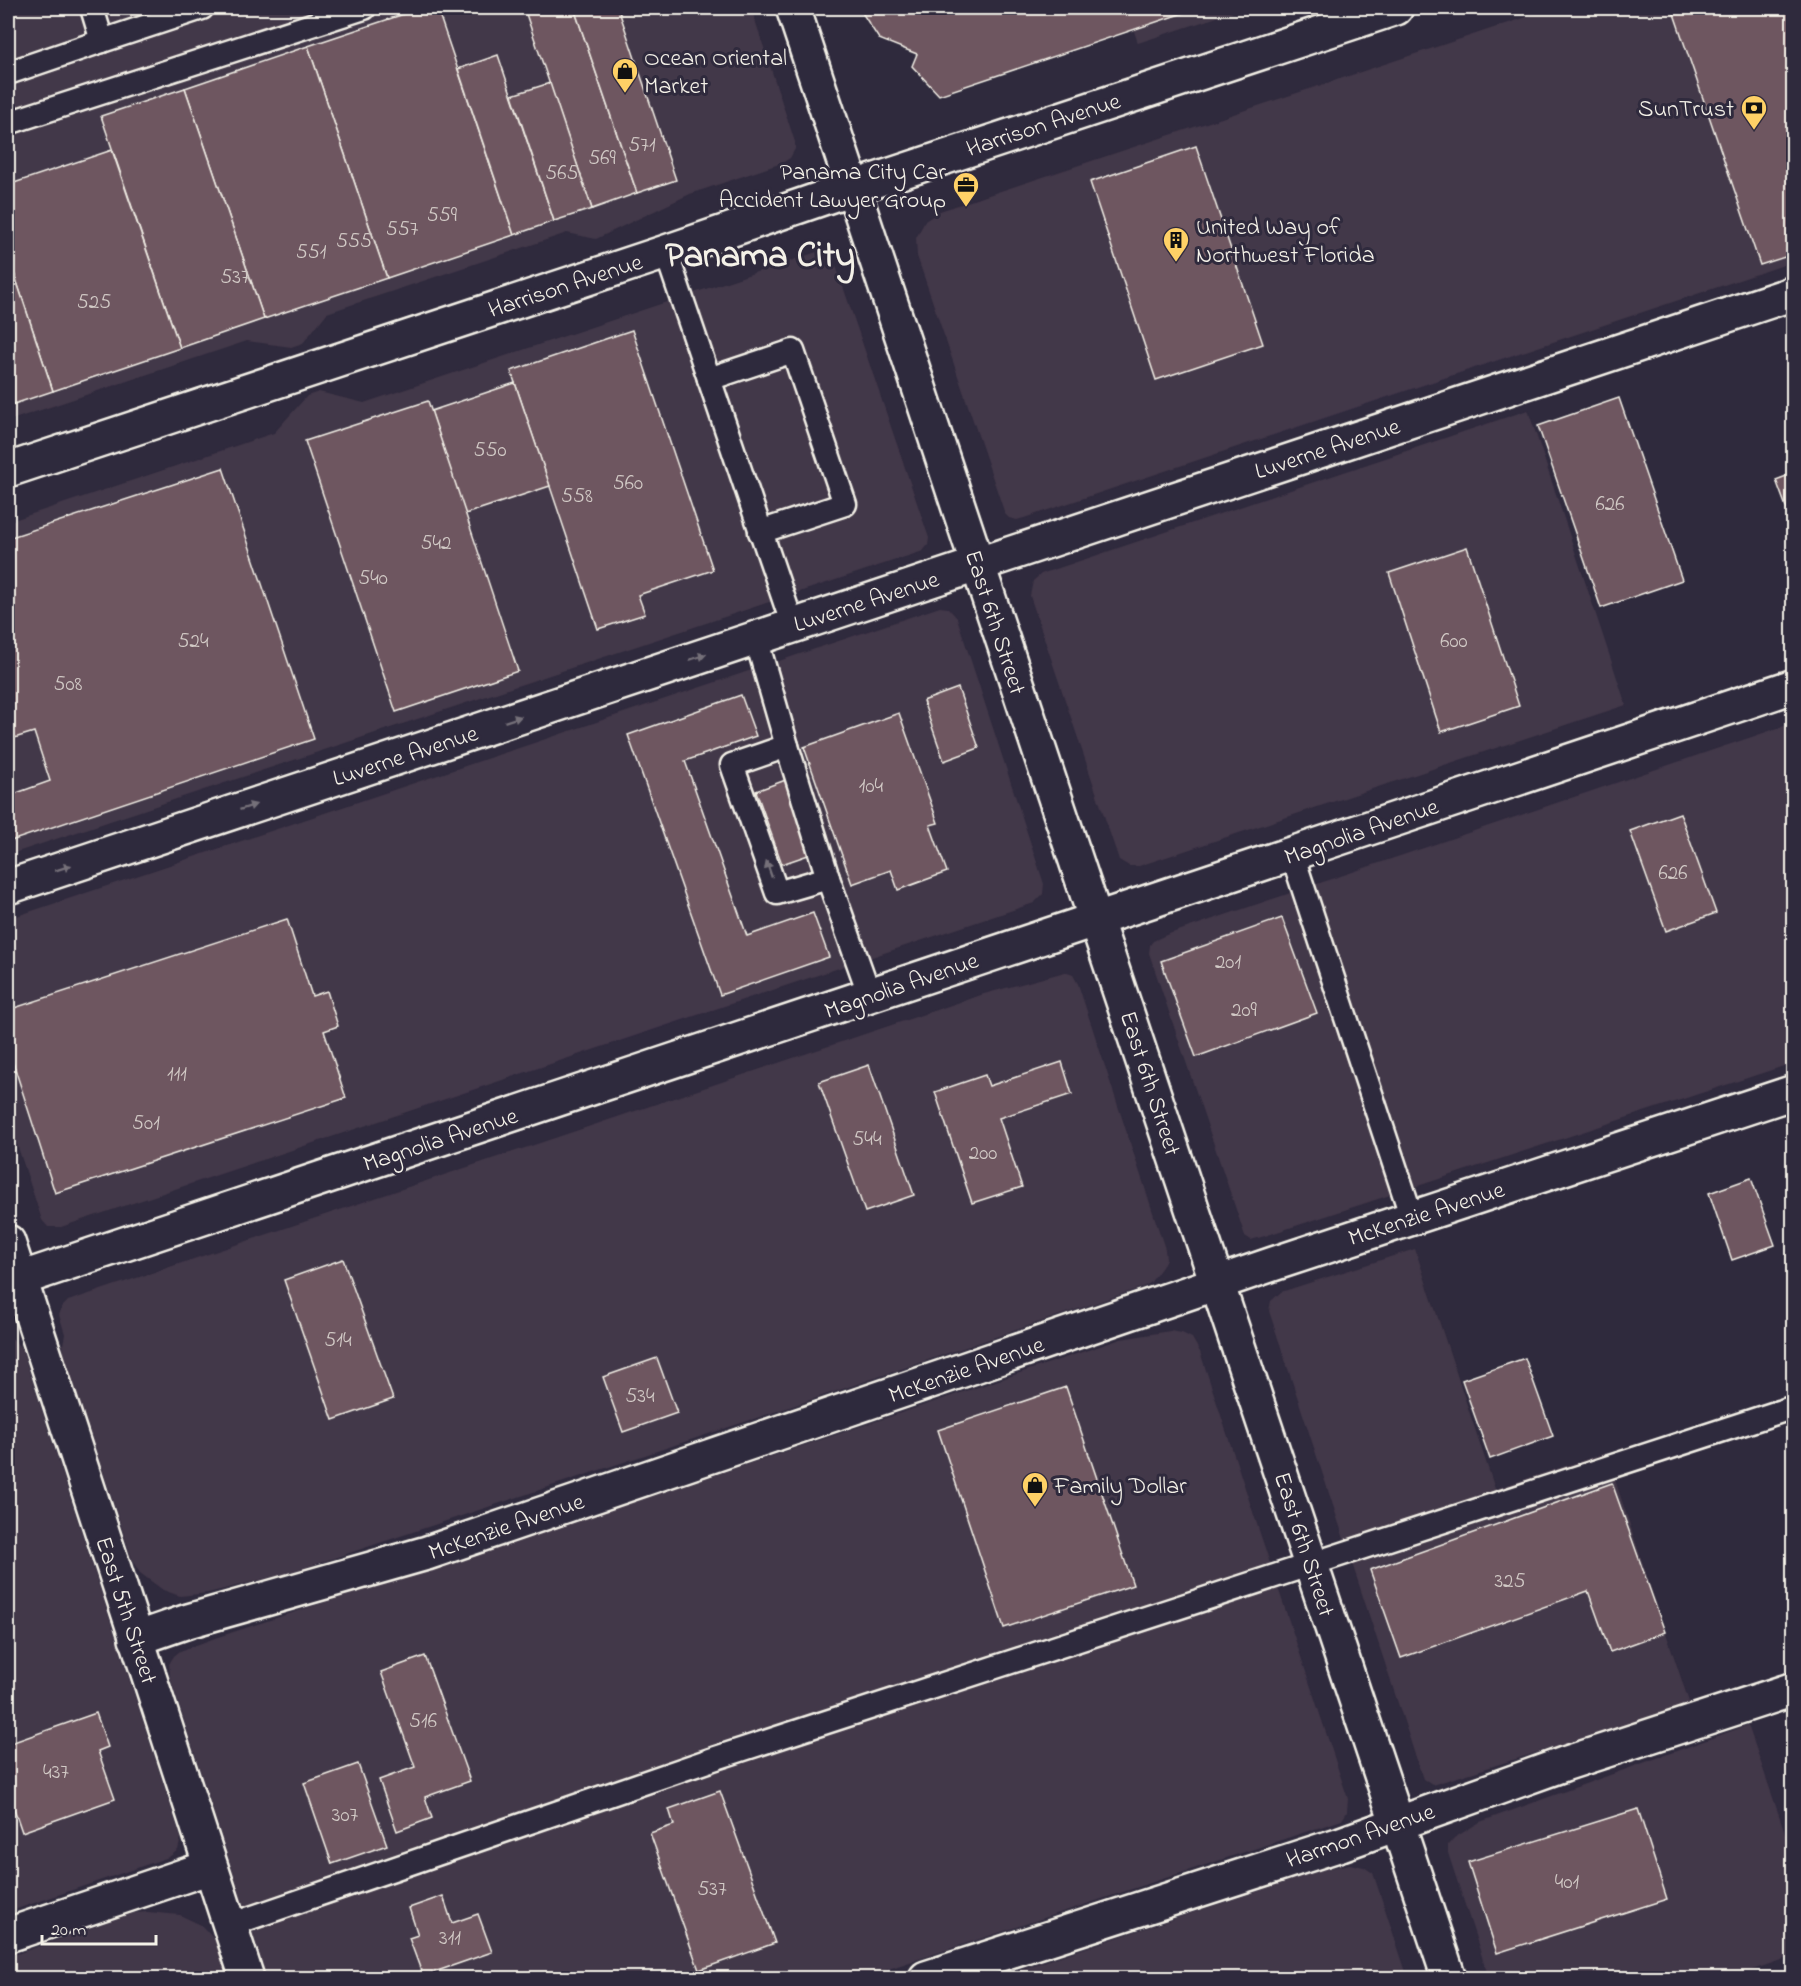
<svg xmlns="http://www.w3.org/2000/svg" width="1801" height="1986" viewBox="0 0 1801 1986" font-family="'Indie Flower',sans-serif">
  <rect width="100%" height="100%" fill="#2f2a3d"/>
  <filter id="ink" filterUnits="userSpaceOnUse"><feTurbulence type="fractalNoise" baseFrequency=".0167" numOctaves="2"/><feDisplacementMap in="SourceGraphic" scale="12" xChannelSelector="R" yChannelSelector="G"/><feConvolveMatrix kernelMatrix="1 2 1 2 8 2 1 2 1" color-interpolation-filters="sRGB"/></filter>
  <g filter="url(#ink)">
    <g fill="#423748">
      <polygon points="8,8 751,8 795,142 795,149 790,158 782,163 690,194 596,239 567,233 327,313 303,343 291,347 247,341 8,421"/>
      <polygon points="1126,8 1245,8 1138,43"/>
      <polygon points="1554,8 1793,8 1793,262 1024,518 1017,520 1009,518 1005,514 917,256 916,238 925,221 940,211"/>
      <polygon points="817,252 831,258 836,266 929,538 928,545 923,551 8,855 8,522 274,433 307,396 319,392 364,403"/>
      <polygon points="1528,410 1626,705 1139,866 1129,866 1119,860 1030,596 1033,581 1041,574"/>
      <polygon points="940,607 948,608 957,618 1044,884 1043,894 1034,903 61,1227 48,1227 42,1220 8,1117 8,919"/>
      <polygon points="1793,723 1793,1063 1265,1236 1251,1240 1245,1236 1149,953 1150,945 1153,941 1166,935"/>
      <polygon points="1065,972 1073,975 1078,984 1165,1249 1166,1259 1162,1267 1150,1283 1143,1287 784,1409 289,1573 208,1593 180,1596 163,1590 140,1573 133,1562 64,1354 63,1345 65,1334 59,1315 62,1307 68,1301 984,994"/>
      <polygon points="1415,1249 1495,1489 1606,1453 1690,1705 1432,1785 1423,1779 1269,1311 1271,1301 1281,1292"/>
      <polygon points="1170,1331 1182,1333 1192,1338 1200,1352 1348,1799 1347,1812 1342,1820 861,1978 267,1978 170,1677 169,1664 174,1656 180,1651 215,1638 739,1467 1121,1339"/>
      <polygon points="8,1334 22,1349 181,1838 178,1850 169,1857 8,1912"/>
      <polygon points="1748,1725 1793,1856 1793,1956 1729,1978 1489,1978 1448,1853 1448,1845 1454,1838 1480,1822"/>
      <polygon points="1350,1864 1364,1867 1373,1873 1408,1978 994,1978 1325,1869"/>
      <polygon points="148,1912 180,1915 201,1925 215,1940 229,1978 8,1978 8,1957 133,1913"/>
    </g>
    <g fill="#6e5660" stroke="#f4f1e8" stroke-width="1.5">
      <polygon points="422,8 437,8 514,235 387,278 308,46"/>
      <polygon points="524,8 574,8 637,193 592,209"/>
      <polygon points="574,8 618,8 676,180 637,193"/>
      <polygon points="859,8 1198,8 939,95 912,66 917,54 879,39"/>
      <polygon points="1672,8 1794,8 1794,254 1760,265"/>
      <polygon points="308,46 387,278 264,319 185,88"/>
      <polygon points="498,55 554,221 514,235 458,69"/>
      <polygon points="550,83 592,209 554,221 512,95"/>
      <polygon points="185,88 264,319 180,348 101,116"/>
      <polygon points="1196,146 1263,344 1156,380 1090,182"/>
      <polygon points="112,150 180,348 53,391 8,255 8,185"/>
      <polygon points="8,255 53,391 8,406"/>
      <polygon points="632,330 713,570 638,595 645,614 598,629 511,371"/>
      <polygon points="515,383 550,486 465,514 431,411"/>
      <polygon points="1619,398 1682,580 1601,608 1538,426"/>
      <polygon points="428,401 518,671 396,712 305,441"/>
      <polygon points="223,468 314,739 8,842 8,796 50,781 34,732 8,740 8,538"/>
      <polygon points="1794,473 1794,522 1792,523 1776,480"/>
      <polygon points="1467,547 1519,706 1441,732 1389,573"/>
      <polygon points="958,688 979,748 944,761 923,701"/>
      <polygon points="741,695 756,736 685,761 747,936 813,913 829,957 720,995 628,735"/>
      <polygon points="899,713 938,823 930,825 947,872 898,890 891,870 852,884 804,747"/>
      <polygon points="791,778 817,852 782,864 756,791"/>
      <polygon points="1680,813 1716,913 1666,931 1630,831"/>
      <polygon points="1282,918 1317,1013 1196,1057 1161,961"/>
      <polygon points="287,919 312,996 327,991 338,1026 324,1031 346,1098 55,1193 8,1047 8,1010"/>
      <polygon points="1062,1062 1072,1094 999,1118 1022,1187 972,1203 935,1092 985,1075 989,1086"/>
      <polygon points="869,1065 914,1195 865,1212 819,1082"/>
      <polygon points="1751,1178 1775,1245 1732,1260 1709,1193"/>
      <polygon points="343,1259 393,1399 333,1420 284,1280"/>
      <polygon points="657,1358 677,1413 623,1432 603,1377"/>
      <polygon points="1525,1358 1553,1436 1490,1459 1462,1380"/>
      <polygon points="1066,1387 1133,1585 1004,1628 938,1430"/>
      <polygon points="1612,1483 1665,1632 1610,1652 1588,1591 1401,1658 1370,1570"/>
      <polygon points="425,1656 470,1781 425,1797 432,1818 397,1831 379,1780 415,1767 381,1672"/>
      <polygon points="96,1713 108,1747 98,1751 115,1799 22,1832 8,1791 8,1744"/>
      <polygon points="358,1764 387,1845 332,1864 304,1783"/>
      <polygon points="720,1791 775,1943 699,1970 650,1833 674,1825 669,1809"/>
      <polygon points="1638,1809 1667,1899 1497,1953 1468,1862"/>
      <polygon points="443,1896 452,1923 478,1914 492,1952 423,1976 409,1938 418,1935 409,1908"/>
    </g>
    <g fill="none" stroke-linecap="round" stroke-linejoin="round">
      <g stroke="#f4f1e8" stroke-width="27">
        <g id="lane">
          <polyline points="92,8 102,41 202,8"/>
          <polyline points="8,73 102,41"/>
          <polyline points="8,123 364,8"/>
          <polyline points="666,252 793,626"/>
          <polyline points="709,379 793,351 845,504 760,532"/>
          <polyline points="756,638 787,746 828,878 870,996"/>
          <polyline points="787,746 732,765 777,893 828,878"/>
          <polyline points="1292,854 1412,1218"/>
          <polyline points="230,1925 716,1758 1794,1407"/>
        </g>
      </g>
      <g stroke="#f4f1e8" stroke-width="38">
        <g id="street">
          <polyline points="8,887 1794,293"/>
          <polyline points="8,1242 247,1978"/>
          <polyline points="8,1283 1794,686"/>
          <polyline points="136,1639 188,1621 427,1553 1273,1264 1794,1092"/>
          <polyline points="8,1935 210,1867"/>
          <polyline points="926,1978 1341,1844 1564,1764 1794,1689"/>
        </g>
      </g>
      <g stroke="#f4f1e8" stroke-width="38">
        <polyline id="secondary" points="8,470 666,252 852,188"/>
      </g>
      <g stroke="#f4f1e8" stroke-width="38">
        <g id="primary">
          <path d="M793,8c217,657 437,1314 656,1970"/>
          <polyline points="852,188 1396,8"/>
        </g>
      </g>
      <use href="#lane" stroke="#2f2a3d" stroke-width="22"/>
      <use href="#street" stroke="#2f2a3d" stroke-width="33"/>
      <use href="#secondary" stroke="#2f2a3d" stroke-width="33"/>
      <use href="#primary" stroke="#2f2a3d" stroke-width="33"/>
    </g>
    <defs><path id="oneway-solid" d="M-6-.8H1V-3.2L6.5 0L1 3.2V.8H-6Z" transform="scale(1.5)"/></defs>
    <g fill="#747079">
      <use href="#oneway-solid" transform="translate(698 657) rotate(-18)"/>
      <use href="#oneway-solid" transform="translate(513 719) rotate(-18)"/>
      <use href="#oneway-solid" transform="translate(248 807) rotate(-18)"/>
      <use href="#oneway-solid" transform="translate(63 868) rotate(-18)"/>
      <use href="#oneway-solid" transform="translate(769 869) rotate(-109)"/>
    </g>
  </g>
  <defs>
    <g id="shop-pin" transform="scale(1.35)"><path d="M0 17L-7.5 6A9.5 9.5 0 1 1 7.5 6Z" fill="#ffd166" stroke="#2f2a3d"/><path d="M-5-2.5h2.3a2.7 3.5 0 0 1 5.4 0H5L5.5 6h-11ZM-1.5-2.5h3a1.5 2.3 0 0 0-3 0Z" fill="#111"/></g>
    <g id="bank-pin" transform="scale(1.35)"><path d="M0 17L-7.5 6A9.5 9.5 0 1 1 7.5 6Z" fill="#ffd166" stroke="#2f2a3d"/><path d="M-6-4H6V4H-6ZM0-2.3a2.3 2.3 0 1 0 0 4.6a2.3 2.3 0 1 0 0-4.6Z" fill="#111"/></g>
    <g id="office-pin" transform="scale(1.35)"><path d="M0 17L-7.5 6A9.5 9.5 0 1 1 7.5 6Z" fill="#ffd166" stroke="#2f2a3d"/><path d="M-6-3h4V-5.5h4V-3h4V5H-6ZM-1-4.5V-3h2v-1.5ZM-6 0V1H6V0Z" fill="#111"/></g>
    <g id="building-pin" transform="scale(1.35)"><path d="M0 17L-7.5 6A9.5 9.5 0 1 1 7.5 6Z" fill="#ffd166" stroke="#2f2a3d"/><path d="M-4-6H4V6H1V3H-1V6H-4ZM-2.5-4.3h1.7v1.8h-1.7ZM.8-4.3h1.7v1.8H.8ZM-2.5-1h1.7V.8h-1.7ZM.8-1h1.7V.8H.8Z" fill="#111"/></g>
  </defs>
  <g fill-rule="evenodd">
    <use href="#shop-pin" x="625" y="71"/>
    <use href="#bank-pin" x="1754" y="108"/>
    <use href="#office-pin" x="966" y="185"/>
    <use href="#building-pin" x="1176" y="240"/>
    <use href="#shop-pin" x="1035" y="1485"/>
  </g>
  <g text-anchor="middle" stroke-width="6" stroke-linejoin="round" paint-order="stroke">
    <g font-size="21" fill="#d2cac6">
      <text x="642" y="151">571</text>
      <text x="602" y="164">569</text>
      <text x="562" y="179">565</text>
      <text x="442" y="221">559</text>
      <text x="402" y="235">557</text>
      <text x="354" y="247">555</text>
      <text x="311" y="258">551</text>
      <text x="235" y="283">537</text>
      <text x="94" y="308">525</text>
      <text x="490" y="456">550</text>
      <text x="628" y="489">560</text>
      <text x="577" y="502">558</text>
      <text x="1610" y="510">626</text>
      <text x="436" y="549">542</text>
      <text x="373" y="584">540</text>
      <text x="193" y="647">524</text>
      <text x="1454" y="647">600</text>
      <text x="68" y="690">508</text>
      <text x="871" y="792">104</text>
      <text x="1673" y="879">626</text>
      <text x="1228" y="968">201</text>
      <text x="1244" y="1016">209</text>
      <text x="177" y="1080">111</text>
      <text x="146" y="1129">501</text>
      <text x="867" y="1145">544</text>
      <text x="983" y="1159">200</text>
      <text x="338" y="1346">514</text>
      <text x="640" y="1402">534</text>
      <text x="1510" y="1587">325</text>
      <text x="423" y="1727">516</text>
      <text x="56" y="1778">437</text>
      <text x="345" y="1821">307</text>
      <text x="1567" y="1888">401</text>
      <text x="712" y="1895">537</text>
      <text x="450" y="1944">311</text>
    </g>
    <g font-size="24" fill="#f4f1e8" stroke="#2f2a3d" text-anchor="start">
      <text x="644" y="65">Ocean Oriental<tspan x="644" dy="28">Market</tspan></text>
      <text x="1734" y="116" text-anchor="end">SunTrust</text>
      <text x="946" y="179" text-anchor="end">Panama City Car<tspan x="946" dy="28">Accident Lawyer Group</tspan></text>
      <text x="1196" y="234">United Way of<tspan x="1196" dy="28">Northwest Florida</tspan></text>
      <text x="1054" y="1493">Family Dollar</text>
    </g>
    <g font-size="24" fill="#f4f1e8" stroke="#2f2a3d">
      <text transform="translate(1043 124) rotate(-18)" y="8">Harrison Avenue</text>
      <text transform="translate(565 285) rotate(-18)" y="8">Harrison Avenue</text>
      <text transform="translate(1327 448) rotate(-18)" y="8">Luverne Avenue</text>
      <text transform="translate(866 601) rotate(-18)" y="8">Luverne Avenue</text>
      <text transform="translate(996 622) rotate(72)" y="8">East 6th Street</text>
      <text transform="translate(405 755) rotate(-18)" y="8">Luverne Avenue</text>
      <text transform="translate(1361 831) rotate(-19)" y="8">Magnolia Avenue</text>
      <text transform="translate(901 985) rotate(-19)" y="8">Magnolia Avenue</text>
      <text transform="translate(1151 1083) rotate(72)" y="8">East 6th Street</text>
      <text transform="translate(440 1139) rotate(-18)" y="8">Magnolia Avenue</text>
      <text transform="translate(1426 1213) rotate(-18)" y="8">McKenzie Avenue</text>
      <text transform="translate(966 1369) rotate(-19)" y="8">McKenzie Avenue</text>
      <text transform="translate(506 1526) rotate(-19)" y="8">McKenzie Avenue</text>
      <text transform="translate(1305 1544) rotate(72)" y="8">East 6th Street</text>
      <text transform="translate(127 1610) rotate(72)" y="8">East 5th Street</text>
      <text transform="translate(1360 1835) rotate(-19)" y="8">Harmon Avenue</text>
    </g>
    <g font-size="36" font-weight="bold" fill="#f4f1e8" stroke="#2f2a3d">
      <text x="760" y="266">Panama City</text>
    </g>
  </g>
  <rect width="1801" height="1986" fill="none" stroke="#2f2a3d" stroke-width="30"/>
  <rect x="15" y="15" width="1771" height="1956" fill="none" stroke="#f4f1e8" stroke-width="2" filter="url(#ink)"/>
  <path d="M42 1935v9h114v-9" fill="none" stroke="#f4f1e8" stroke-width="3"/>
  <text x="51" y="1935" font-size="18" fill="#f4f1e8" stroke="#2f2a3d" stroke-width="4.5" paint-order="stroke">20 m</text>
</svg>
